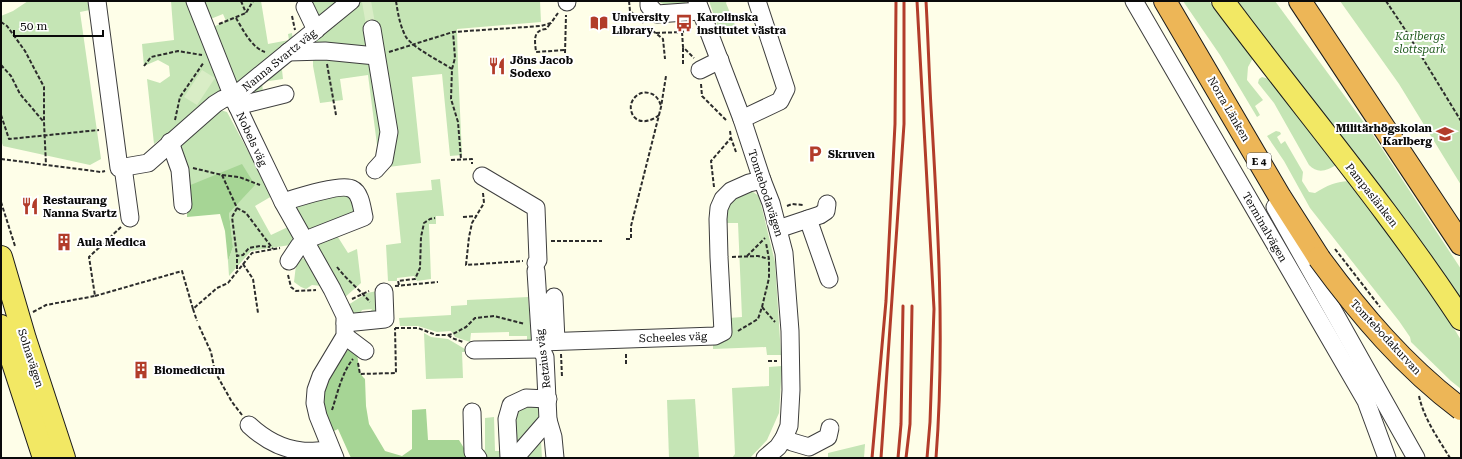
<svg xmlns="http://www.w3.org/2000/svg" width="1462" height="459" viewBox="0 0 1462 459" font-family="'Roboto Serif',serif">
  <rect width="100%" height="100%" fill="#fefee8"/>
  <g fill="#c5e5b5">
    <polygon points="28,1 87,1 90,10 80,12 101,159 90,165 3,146 1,140 1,16 13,11"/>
    <polygon points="171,1 192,2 226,88 154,144 147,79 160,83 170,76 169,66 158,60 144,66 142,44 174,40"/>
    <polygon points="199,1 261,1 268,44 289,40 288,34 292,33 293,42 237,86 211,28 226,21 223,14 208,20"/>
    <polygon points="311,1 345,1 322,18 317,16"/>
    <polygon points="356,1 540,1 541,22 457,29 458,67 462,155 450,156 442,74 412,77 421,163 380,168 368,75 340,79 343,100 320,103 313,66 313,54 381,63 314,47 314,35"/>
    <path d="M658,1h30c-7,6 -23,6 -30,0z"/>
    <polygon points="709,1 727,1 726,3 735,25 719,30"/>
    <polygon points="1183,1 1209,1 1253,58 1248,67 1247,80 1263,100 1255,106 1260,115 1257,117 1220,55"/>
    <polygon points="1233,1 1275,1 1371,132 1461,269 1461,305"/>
    <polygon points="1340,1 1461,1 1461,185 1399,84"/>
    <polygon points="281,61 283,79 262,82 263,92 247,97"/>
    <path d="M1262,77l7,2 67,86c-9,6 -19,9 -27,0l-35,-62 -16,-20 1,-4z"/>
    <polygon points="220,110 227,112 234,125 272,196 255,206 271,235 288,227 294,236 290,245 251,251 229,276 228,261 233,247 229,213 188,186 175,145"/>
    <path d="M1276,131l4,1 1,2 -4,3 4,7 4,-3 18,31 -1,9 7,11 6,1c13,-8 19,-11 34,-12l87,118 25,41v49l-10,-8 -40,-39 -1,-5 -11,-16 -89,-113 -26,-47 -17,-25z"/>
    <polygon points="440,179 444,216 436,216 436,224 429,224 431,279 417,281 414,276 397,278 397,281 388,281 386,245 401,243 396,193 432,190 431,180"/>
    <polygon points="747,188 759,196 775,262 781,355 767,355 766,347 713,349 713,339 729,318 742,317 738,223 724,223 724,209"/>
    <polygon points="339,192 351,195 357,215 308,235 291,207"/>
    <polygon points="336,234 348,253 357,249 361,283 344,298 315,242"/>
    <polygon points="301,258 305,259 308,261 322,286 312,285 306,289 301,287 294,282 296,265"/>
    <polygon points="377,291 379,308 372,316 368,316 372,309 362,310 358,317 355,317 348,305 367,293"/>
    <polygon points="528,297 532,344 527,343 527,336 509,336 509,332 471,333 470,342 455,337 451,331 437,332 418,326 400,326 399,318 451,315 451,306 467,305 467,300"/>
    <polygon points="424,333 431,337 448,339 470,352 462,352 463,378 426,379"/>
    <polygon points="782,366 779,413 767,440 750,458 732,458 735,454 732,388 769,386 769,367"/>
    <polygon points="695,399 699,458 669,458 667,400"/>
    <polygon points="539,402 542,413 516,451 512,421 520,406"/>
    <polygon points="494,417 495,451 503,451 502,458 481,458 482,450 485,450 485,418"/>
    <polygon points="541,441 542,458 523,458"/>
    <polygon points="865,444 864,458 828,458 828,453"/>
  </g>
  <g fill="#a6d595">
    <polygon points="242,164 255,185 229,213 233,247 228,261 225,231 220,214 187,217 188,186"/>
    <path d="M348,350h7c6,11 0,20 10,29l1,27 3,18 16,27 17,5 10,-7v-39l14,-1 2,31h31l11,18h-119l-13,-29 -8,4c-3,-6 -7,-14 -8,-21 -4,-25 12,-44 26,-62z"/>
  </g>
  <g fill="#d9edc6">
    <polygon points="371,1 375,23 366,25 362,2"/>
    <polygon points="202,70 215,78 197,105 184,97"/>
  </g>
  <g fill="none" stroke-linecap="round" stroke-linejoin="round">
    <g stroke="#3d3d3d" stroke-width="19">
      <g id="minor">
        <polyline points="97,1 119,168 148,163 215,104 223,99 233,97 351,1"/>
        <polyline points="195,1 233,97 247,127 283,202 332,289 345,316 345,336 321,376 316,390 315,403 318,416 335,458"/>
        <polyline points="567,1 567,2"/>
        <polyline points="649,1 649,6 657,14 700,11"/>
        <polyline points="697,1 742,119 762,180 771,203 784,253 790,331 791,390 789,426 784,438 778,447 765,458"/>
        <polyline points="1134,1 1366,401 1387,458"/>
        <polyline points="305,7 316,30"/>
        <polyline points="372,29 389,132 384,160 375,170"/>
        <polyline points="288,52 325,51 376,56"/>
        <polyline points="700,70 720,60"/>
        <polyline points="237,106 285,94"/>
        <polyline points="742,119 780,101 786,89 757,1"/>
        <polyline points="170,142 180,170 183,205"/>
        <polyline points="123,167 130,218"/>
        <polyline points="482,176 536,208 538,260 536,263"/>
        <path d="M283,202c13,-4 59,-19 69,-13 9,4 10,20 12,28l-51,20 -14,9 -10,15"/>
        <polyline points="1275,207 1416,458"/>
        <polyline points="808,219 829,279"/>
        <polyline points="778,229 820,215 826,211 827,204"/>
        <polyline points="554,297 556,341"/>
        <polyline points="345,323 385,319 384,292"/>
        <polyline points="345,336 365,351"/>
        <polyline points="541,342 715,336 723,332 719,257 718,219 719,208 723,199 731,191 749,183 762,180"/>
        <polyline points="474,350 541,349"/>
        <polyline points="472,412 473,452 478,458"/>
        <polyline points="548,420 553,437 555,458"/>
        <path d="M249,425c15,14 32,24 53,26 10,1 20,-1 29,-1"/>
        <polyline points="784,438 792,442 809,447 828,437 830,428"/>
        <polyline points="509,458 507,419 511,405 526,398 548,399"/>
        <polyline points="515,458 548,420 545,357 541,349 536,271"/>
      </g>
    </g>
    <g stroke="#1b1b1b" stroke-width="24">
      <g id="major">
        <path d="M1223,1c79,106 165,207 238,318"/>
        <polyline points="1,257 25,339 64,458"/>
        <polyline points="1,326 44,458"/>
      </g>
    </g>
    <g stroke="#1b1b1b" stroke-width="24">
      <g id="highway">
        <polyline points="1165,1 1280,197 1319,258"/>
        <polyline points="1300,1 1461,244"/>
      </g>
    </g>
    <g stroke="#2c2c2c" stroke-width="2" stroke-dasharray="4 2" stroke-linecap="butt">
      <polyline points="241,1 246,13"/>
      <path d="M396,1c2,13 4,25 10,36 6,10 35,25 46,32l-1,30 7,23 3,37"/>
      <polyline points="629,1 630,11 645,24"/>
      <polyline points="1386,1 1406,31 1461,121"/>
      <polyline points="292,16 295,30"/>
      <path d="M236,18c7,12 16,30 29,34"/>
      <polyline points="1,22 7,26 25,51 44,87 44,122 46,165"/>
      <polyline points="219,24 246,13 253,1"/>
      <path d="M550,24l-4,5c-14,1 -11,13 -10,23l29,-2"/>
      <polyline points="648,27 663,39 665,59"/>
      <polyline points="682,32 683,47 694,58"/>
      <polyline points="656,33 682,32 692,28"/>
      <polyline points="389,52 453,32 541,26 551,23 558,13"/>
      <polyline points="565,53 566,15"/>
      <polyline points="327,64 336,115"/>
      <polyline points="683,64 683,47"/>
      <polyline points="1,65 11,76 20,94 43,121"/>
      <polyline points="144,66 151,57 178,51 202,55"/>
      <polyline points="452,69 455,58 453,32"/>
      <polyline points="701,84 702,96 726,120"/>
      <polyline points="1,115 9,139 99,130"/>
      <path d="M659,115c-9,8 -25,10 -28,-5 -2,-10 8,-20 18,-17 6,1 10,6 12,13"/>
      <polyline points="175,120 180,97 204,62"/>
      <polyline points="730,131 731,138 736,152"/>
      <polyline points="1,159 101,172 105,171"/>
      <polyline points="451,160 472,159 472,164"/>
      <polyline points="193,168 222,175 239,177 260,185"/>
      <polyline points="222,175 237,208 246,213 273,249"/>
      <polyline points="714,187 711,161 731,138"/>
      <polyline points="483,193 484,203 472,223 469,237 466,265 523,261"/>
      <polyline points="1,202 15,246"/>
      <polyline points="787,206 792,204 804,205"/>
      <polyline points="237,208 232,217 237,256 243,255 249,248 260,246 270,247"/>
      <polyline points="463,217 477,216"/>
      <polyline points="626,239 631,239 631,226 661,107 666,76"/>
      <polyline points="551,241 602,241"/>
      <polyline points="1335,249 1380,307"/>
      <polyline points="747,256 765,238"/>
      <polyline points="732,257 758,256 769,259"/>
      <polyline points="243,264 253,279 258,313"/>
      <path d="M337,267c10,13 23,23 33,35"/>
      <polyline points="237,269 237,256"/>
      <polyline points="288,275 291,287 296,291 316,290"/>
      <polyline points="399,285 398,281 415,279 420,268 421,237 424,223 430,219 435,218"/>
      <polyline points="395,286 438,282"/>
      <polyline points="95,296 182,271 193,309 217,288 228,283 252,253 280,248"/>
      <polyline points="352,299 369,291"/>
      <polyline points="762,307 769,278 769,259 766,243"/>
      <polyline points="193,309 197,321"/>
      <polyline points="33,312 46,305 95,296 89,257 121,227"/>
      <polyline points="199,326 211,352 215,372 232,402 242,415"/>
      <polyline points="395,328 418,328 436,335 448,335 453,334 466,327 475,318 494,316 525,324"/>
      <polyline points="738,331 758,319 762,307 775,322"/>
      <polyline points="448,335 452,338 463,342"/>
      <polyline points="561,354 562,377"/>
      <polyline points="626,354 626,364"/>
      <polyline points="768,361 777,361"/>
      <polyline points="358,363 360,374 396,373 395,328"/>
      <path d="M1419,396c5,23 19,42 31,62"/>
      <path d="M332,410c5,-15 10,-38 21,-51"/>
    </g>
    <use href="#minor" stroke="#fff" stroke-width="17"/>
    <use href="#major" stroke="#f2e864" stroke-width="22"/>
    <use href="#highway" stroke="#edb657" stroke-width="22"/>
    <g stroke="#b23c2a" stroke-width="3">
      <polyline points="917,1 934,309 930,422 927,458"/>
      <path d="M926,1c2,35 3,71 5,106 7,117 14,234 5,351"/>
      <polyline points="872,458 886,301 895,124 896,1"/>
      <polyline points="881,458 904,124 904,1"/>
      <polyline points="898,458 901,424 903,306"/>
      <polyline points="906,458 910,424 912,306"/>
    </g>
    <g stroke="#1b1b1b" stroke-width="24" stroke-linecap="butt">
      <path id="highway-bridge" d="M1319,258c41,56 86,109 142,151"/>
    </g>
    <use href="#highway-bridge" stroke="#edb657" stroke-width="22"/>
  </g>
  <defs>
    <g id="library-bare" transform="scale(1.38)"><path d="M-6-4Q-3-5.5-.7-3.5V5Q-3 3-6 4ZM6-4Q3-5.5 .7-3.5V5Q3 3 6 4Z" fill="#b23c2a" stroke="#fff" stroke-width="2.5" paint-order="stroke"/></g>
    <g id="bus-bare" transform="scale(1.38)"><path d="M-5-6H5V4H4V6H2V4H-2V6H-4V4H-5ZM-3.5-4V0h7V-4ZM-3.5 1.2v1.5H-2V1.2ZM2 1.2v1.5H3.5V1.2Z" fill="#b23c2a" stroke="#fff" stroke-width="2.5" paint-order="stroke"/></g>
    <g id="restaurant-bare" transform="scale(1.38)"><path d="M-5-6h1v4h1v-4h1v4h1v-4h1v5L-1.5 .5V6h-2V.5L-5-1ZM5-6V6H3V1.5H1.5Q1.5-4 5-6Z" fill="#b23c2a" stroke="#fff" stroke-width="2.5" paint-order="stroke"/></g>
    <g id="university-bare" transform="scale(1.38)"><path d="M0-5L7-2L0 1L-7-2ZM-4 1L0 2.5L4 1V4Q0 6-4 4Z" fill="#b23c2a" stroke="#fff" stroke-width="2.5" paint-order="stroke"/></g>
    <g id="parking-bare" transform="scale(1.38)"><path d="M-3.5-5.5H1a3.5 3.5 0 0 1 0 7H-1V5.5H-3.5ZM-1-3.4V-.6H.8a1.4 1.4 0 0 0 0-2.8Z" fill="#b23c2a" stroke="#fff" stroke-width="2.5" paint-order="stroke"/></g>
    <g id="building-bare" transform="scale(1.38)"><path d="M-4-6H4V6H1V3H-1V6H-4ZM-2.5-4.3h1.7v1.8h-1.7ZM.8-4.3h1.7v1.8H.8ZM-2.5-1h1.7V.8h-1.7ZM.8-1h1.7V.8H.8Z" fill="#b23c2a" stroke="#fff" stroke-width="2.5" paint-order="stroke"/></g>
  </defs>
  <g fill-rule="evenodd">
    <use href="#library-bare" x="599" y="23"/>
    <use href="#bus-bare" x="684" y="23"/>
    <use href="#restaurant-bare" x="497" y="66"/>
    <use href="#university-bare" x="1445" y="134"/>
    <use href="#parking-bare" x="815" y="154"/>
    <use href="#restaurant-bare" x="30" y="206"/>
    <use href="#building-bare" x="64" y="242"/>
    <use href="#building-bare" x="141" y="370"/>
  </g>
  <g text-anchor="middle" stroke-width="4" stroke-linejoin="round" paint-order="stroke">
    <rect fill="#fff" stroke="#545454" stroke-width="1" x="1247" y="153" width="24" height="16" rx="3"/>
    <g font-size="10" font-weight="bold" fill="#0a0a0a">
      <text x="1259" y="165">E 4</text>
    </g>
    <g font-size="11" font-weight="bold" fill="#0a0a0a" stroke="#fff" text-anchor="start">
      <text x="612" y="21">University<tspan x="612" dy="13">Library</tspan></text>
      <text x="697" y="21">Karolinska<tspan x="697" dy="13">institutet västra</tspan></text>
      <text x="510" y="64">Jöns Jacob<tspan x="510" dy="13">Sodexo</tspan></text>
      <text x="1432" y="132" text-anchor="end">Militärhögskolan<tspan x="1432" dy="13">Karlberg</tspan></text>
      <text x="828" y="158">Skruven</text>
      <text x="43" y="204">Restaurang<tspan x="43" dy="13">Nanna Svartz</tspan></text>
      <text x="77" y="246">Aula Medica</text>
      <text x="154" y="374">Biomedicum</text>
    </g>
    <g font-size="11" font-style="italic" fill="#215d1f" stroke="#fff">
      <text x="1420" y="40">Karlbergs<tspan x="1420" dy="13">slottspark</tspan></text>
    </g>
    <g font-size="11" fill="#0a0a0a" stroke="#fff">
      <text transform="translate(279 60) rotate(-39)" y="4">Nanna Svartz väg</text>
      <text transform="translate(1229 109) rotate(60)" y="4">Norra Länken</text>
      <text transform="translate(252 139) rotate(65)" y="4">Nobels väg</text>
      <text transform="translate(766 193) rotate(72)" y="4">Tomtebodavägen</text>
      <text transform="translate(1372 195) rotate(52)" y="4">Pampaslänken</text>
      <text transform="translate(1265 227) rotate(60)" y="4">Terminalvägen</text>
      <text transform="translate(673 337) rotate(-2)" y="4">Scheeles väg</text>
      <text transform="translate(1386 337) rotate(47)" y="4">Tomtebodakurvan</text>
      <text transform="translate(31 358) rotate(72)" y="4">Solnavägen</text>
      <text transform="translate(543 359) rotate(-97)" y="4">Retzius väg</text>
    </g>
  </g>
  <rect width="1462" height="459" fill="none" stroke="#0a0a0a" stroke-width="4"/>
  <path d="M14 30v6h89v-6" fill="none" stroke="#0a0a0a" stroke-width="2"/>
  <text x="20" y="30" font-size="12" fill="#0a0a0a" stroke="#ffffff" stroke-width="3" paint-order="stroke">50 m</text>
</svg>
